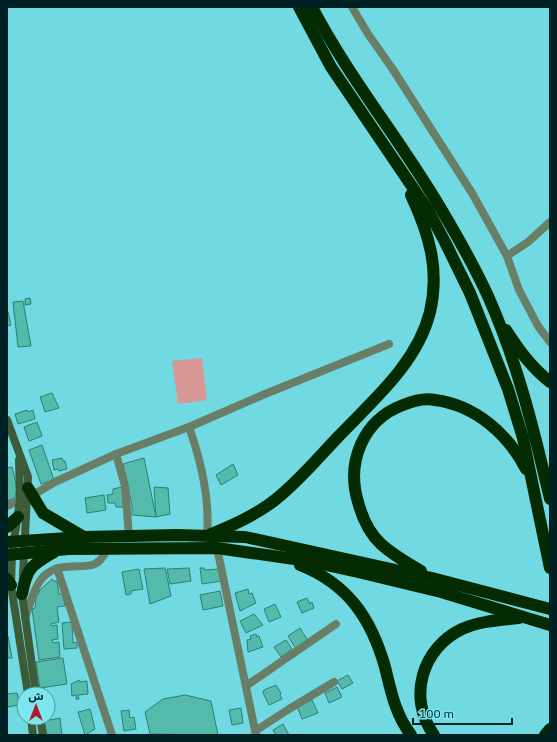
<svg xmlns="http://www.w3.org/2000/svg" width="557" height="742" viewBox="0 0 557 742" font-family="'IBM Plex Sans','Noto Sans Arabic',sans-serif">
  <rect width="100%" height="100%" fill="#70d9e1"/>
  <polygon fill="#d79895" points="202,358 207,400 178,404 172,361"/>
  <g fill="#54baab" stroke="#307e73">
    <polygon points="30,298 31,304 25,305 25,299"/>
    <polygon points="23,301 31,346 18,347 13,302"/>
    <polygon points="8,312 11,325 7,326 7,313"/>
    <polygon points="52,393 59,408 45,412 40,397"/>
    <polygon points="27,410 28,412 33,410 35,419 18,424 15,414"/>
    <polygon points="37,422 42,436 29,441 24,427"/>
    <polygon points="42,445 54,480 41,484 29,450"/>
    <polygon points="62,458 63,461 65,461 67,469 59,471 58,469 54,470 52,460"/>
    <polygon points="144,458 156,517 132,515 132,506 123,464"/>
    <polygon points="233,464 238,475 221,485 216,475"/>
    <polygon points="12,467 17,487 15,498 7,501 7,468"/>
    <polygon points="122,487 125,507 116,507 115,503 108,503 107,495 113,494 113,489"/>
    <polygon points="154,487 168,488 170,514 156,517"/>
    <polygon points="104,495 106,510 87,513 85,498"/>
    <polygon points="165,568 171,596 150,604 144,569"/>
    <polygon points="189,568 191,581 170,584 167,569"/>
    <polygon points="200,568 204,568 204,570 220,569 221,581 202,584"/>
    <polygon points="139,569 143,589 131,591 131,594 126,595 122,572"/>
    <polygon points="52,579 53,581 57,581 59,594 63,594 65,606 57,607 59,622 51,624 52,626 57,625 58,639 52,640 53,643 59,642 60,657 39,660 32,609 35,608 36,598 40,590"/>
    <polygon points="248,589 249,594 252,593 256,603 240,611 235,593"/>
    <polygon points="220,591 223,606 203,610 200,595"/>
    <polygon points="307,598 310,604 312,602 314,608 302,613 297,602"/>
    <polygon points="275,604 281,617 269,622 264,609"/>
    <polygon points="254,614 263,625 246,633 240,621"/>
    <polygon points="72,622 73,643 77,642 77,648 64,649 62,623"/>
    <polygon points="300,628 308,641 296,649 288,636"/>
    <polygon points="256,634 257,637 259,636 263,647 248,652 247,640 251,639 250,636"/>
    <polygon points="7,636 8,636 12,658 7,658"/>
    <polygon points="286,640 292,649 281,657 274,647"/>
    <polygon points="63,658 67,684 40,688 36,662"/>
    <polygon points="348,675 353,683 342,689 337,681"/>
    <polygon points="79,680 80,682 87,681 88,694 78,695 79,699 76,699 76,695 72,696 71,684"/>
    <polygon points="276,685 281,693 280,695 282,699 269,705 263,693 264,690"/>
    <polygon points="337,687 342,697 329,703 325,693"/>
    <polygon points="17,693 20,705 7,707 7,694"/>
    <polygon points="185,695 211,701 218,735 150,734 145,712 163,699"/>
    <polygon points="312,700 318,713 302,719 297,706"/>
    <polygon points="241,708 243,723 232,725 229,710"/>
    <polygon points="90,709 95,729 85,735 78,712"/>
    <polygon points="129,710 130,718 134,717 136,729 124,731 121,711"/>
    <polygon points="60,718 62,735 47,735 44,721"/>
    <polygon points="283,724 289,735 276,735 273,730"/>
  </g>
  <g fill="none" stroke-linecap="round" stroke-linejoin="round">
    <g stroke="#687e66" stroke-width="8">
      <polyline points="352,7 368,34 392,68 472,193 507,256 519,290 538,326 550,342"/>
      <polyline points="507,256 528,242 550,222"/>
      <path d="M189,427c12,34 21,72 18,108"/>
      <polyline points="116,454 125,486 129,536"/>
      <polyline points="33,495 55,482 116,454 189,427 265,394 389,344"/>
      <polyline points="7,506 20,500"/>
      <polyline points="217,548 256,735"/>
      <polyline points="57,568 112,735"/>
      <path d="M25,618c5,-13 9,-32 19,-42 18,-17 45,-4 55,-15 4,-3 6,-8 9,-13"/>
      <polyline points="246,686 336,624"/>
      <polyline points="255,731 289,709 334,682"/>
    </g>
    <g stroke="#3c5b38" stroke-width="8">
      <polyline points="7,420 28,477 22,594 36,694"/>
      <polyline points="19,460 20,500 12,554 11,585 28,694"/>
      <polyline points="31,718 33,735"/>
      <polyline points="40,718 43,735"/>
    </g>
    <g stroke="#052b03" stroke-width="12">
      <polyline points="299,7 331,67 428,210 445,242 470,293 508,389 523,438 550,568"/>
      <path d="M312,7c38,73 91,136 132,207 16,27 31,54 44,82 29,65 46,134 62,203"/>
      <path d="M506,330c13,20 25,37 44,52"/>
      <polyline points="28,488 43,513 82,536"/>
      <polyline points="7,527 18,517"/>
      <path d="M211,534c23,-9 45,-19 64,-34 23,-18 42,-41 62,-62 35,-37 80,-74 93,-126 10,-43 -1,-78 -19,-117"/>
      <polyline points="7,542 83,537 177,535 245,537 432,578 550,609"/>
      <polyline points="7,555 68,549 217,548 308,561 358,572 441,592 550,625"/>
      <path d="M300,565c48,19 71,53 85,102 6,24 10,47 26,68"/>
      <path d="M421,571c-14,-8 -28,-16 -40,-27 -12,-11 -19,-27 -23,-42 -12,-40 5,-82 45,-97 10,-4 22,-7 32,-5 40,5 73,34 91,69"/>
      <polyline points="7,579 11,585"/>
      <path d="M22,594c5,-27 9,-28 32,-42"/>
      <path d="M434,735c-27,-37 -12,-87 28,-106 18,-8 38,-9 57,-11"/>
      <polyline points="545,735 550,729"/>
    </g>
  </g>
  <rect width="557" height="742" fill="none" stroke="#002123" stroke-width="16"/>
  <g transform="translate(36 706)"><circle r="19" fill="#7de6ee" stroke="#4b979d"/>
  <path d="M0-3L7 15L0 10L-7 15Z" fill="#ad192c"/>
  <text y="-6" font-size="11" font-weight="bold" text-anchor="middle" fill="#002123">ش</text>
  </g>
  <path d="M413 718v6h99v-6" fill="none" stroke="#002123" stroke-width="2"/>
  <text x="419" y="718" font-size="12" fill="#002123" stroke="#7de6ee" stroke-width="3" paint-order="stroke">100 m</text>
</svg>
